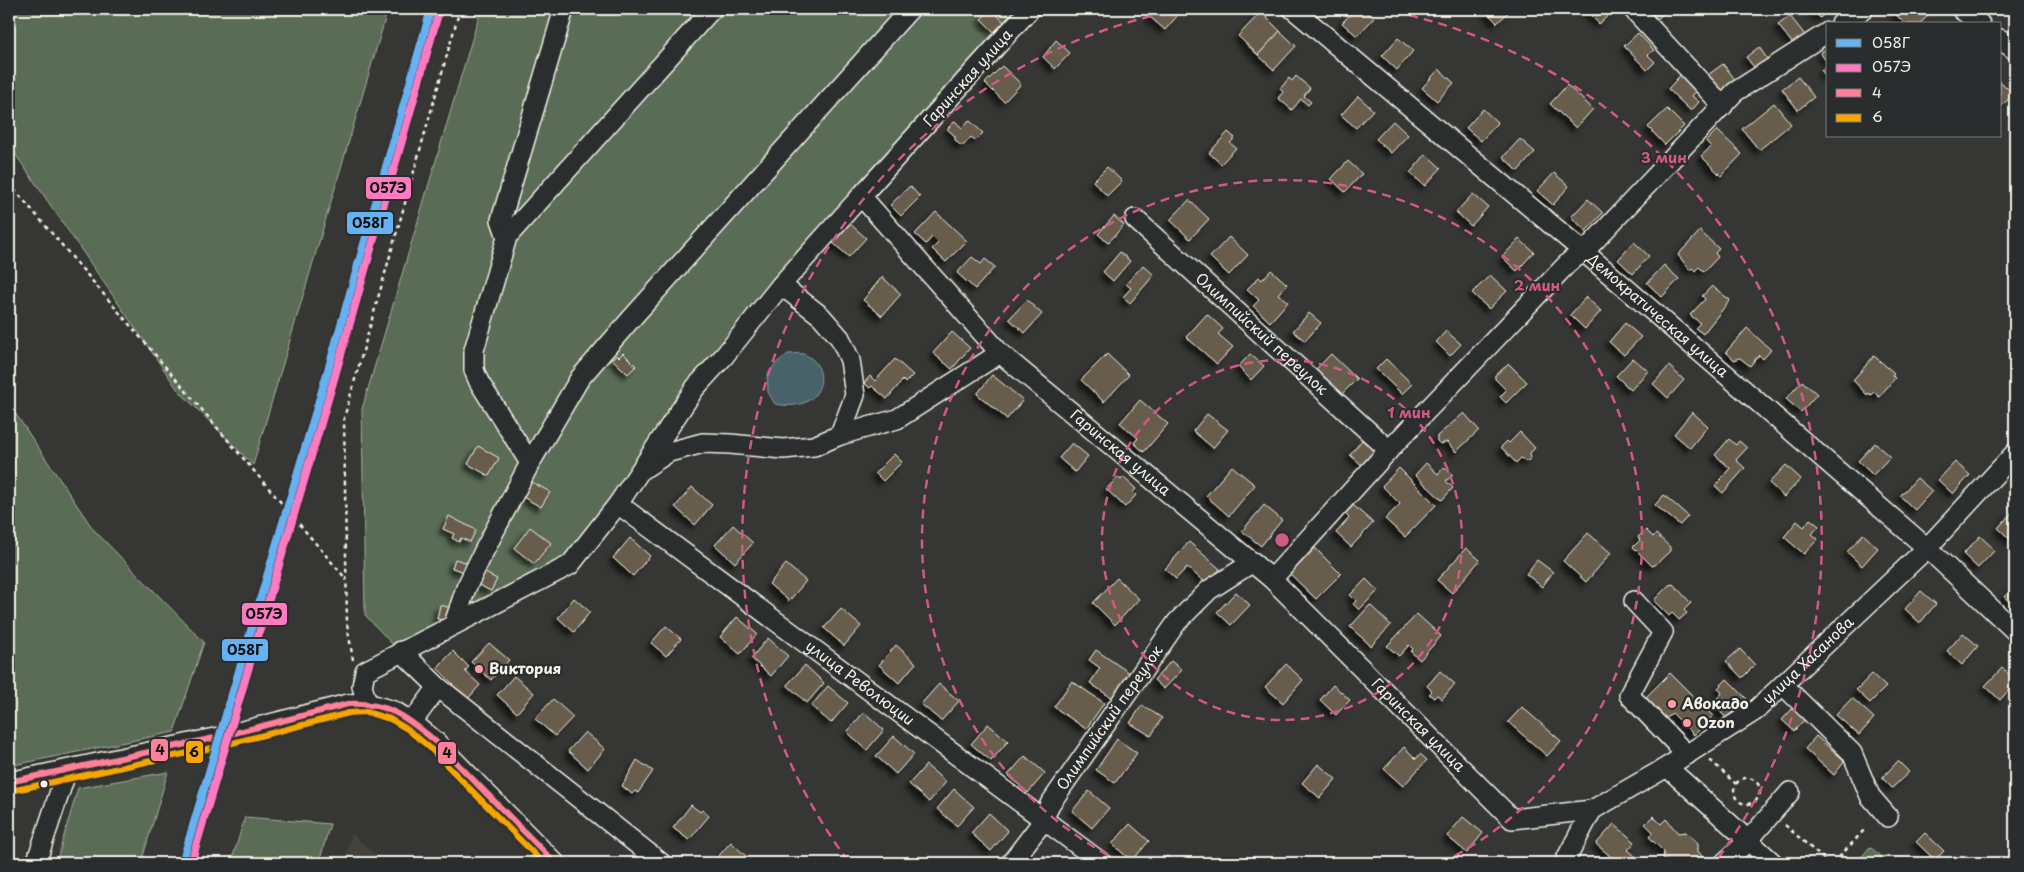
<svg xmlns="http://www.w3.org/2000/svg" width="2024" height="872" viewBox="0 0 2024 872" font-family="'Playpen Sans',sans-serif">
  <defs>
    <filter id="shadow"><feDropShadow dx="-4.5" dy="4.5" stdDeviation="2.5" flood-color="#0009"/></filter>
  </defs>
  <rect width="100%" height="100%" fill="#363734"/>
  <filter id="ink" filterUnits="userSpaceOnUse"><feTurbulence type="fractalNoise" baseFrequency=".02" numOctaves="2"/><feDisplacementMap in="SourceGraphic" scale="10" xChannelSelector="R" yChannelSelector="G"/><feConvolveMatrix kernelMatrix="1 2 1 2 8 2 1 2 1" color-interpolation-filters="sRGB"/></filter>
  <g filter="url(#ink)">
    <polygon fill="#45423c" points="352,834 385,863 344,863"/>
    <g fill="#5a6c56" stroke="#a7ae9f">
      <polygon points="9,9 388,9 253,465 178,390 9,145"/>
      <polygon points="481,9 1020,9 691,378 655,437 566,558 395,647 365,615 362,409"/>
      <polygon points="9,404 93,529 204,642 174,732 9,766"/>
      <polygon points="168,772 141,863 56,863 78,788"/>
      <polygon points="245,817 330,824 319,863 231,863"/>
      <polygon points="1870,847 1889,863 1856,863"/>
    </g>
    <path fill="#466369" stroke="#8c9c9c" d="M788,354c5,0 11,-1 15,0 21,7 24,34 6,46 -10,7 -23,6 -34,4l-7,-12 -1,-17 9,-12z"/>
    <g fill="#675d4e" stroke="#f4f1e8" filter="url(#shadow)">
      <polygon points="991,9 1004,22 994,32 981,19"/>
      <polygon points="1155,9 1171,9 1178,15 1165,30 1149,16"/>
      <polygon points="1355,9 1363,9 1374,18 1357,36 1342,23"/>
      <polygon points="1484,9 1512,9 1497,23"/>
      <polygon points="1584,9 1613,9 1614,10 1599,24"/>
      <polygon points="1649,9 1669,9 1657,19"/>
      <polygon points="1811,9 1830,9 1820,18"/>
      <polygon points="1900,9 1921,9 1928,15 1920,24 1905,24 1895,14"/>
      <polygon points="1261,12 1280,31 1258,55 1238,36"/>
      <polygon points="1790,16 1805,35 1793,44 1778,25"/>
      <polygon points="1280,31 1296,46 1274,70 1258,55"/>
      <polygon points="1638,33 1654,50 1648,55 1655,62 1647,70 1624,46"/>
      <polygon points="1398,38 1413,51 1397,70 1382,56"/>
      <polygon points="1056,40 1070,53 1055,69 1043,57"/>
      <polygon points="1759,47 1770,63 1757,71 1746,57"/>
      <polygon points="1828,48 1828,63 1820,53"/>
      <polygon points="1723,64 1738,83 1720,97 1705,77"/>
      <polygon points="1828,65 1828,79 1821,70"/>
      <polygon points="1002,66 1021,84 1004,102 985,83"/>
      <polygon points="1439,69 1454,83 1437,101 1422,88"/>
      <polygon points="1683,72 1699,88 1692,96 1699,102 1691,111 1668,89"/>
      <polygon points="1296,76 1310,88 1304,96 1311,102 1308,105 1301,99 1292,110 1278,98 1283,92 1280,89 1289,78 1292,81"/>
      <polygon points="1798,77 1814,97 1798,110 1782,89"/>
      <polygon points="2000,81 2013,94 2000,108"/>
      <polygon points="1567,85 1593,109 1576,128 1550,104"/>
      <polygon points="1358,96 1373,110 1356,128 1341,115"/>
      <polygon points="1774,103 1791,124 1759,150 1742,129"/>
      <polygon points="1483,109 1498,123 1481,141 1466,128"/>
      <polygon points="1667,109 1684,126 1665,145 1648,127"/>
      <polygon points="969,120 983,133 975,141 971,137 964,145 960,145 955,140 955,136 947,129 955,121 962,128"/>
      <polygon points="1393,121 1408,135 1391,153 1376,139"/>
      <polygon points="1717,130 1742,154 1721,176 1701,156 1711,147 1706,141"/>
      <polygon points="1228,132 1235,138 1230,143 1236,148 1221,164 1209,153"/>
      <polygon points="1520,139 1535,152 1518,171 1503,157"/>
      <polygon points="1426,154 1441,168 1425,186 1410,173"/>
      <polygon points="1348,161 1362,174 1345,192 1331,179"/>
      <polygon points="1107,167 1122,181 1107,196 1093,181"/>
      <polygon points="1554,173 1569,186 1553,205 1537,191"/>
      <polygon points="910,186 920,197 901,216 890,205"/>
      <polygon points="1473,194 1488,207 1471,226 1456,212"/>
      <polygon points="1588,199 1603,213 1586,231 1571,217"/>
      <polygon points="1189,200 1209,219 1190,239 1170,220"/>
      <polygon points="936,212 967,241 946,262 932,249 938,243 932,237 926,244 915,234"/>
      <polygon points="1114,216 1124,225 1108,243 1098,234"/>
      <polygon points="849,223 866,238 849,257 832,242"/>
      <polygon points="1700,231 1719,249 1715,253 1718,257 1704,272 1699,267 1695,271 1692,268 1690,270 1678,255"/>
      <polygon points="1229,237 1248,255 1229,275 1210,257"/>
      <polygon points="1519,239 1534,252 1517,271 1502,257"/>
      <polygon points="1634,242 1649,256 1633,274 1618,260"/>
      <polygon points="1120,252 1130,261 1113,281 1103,272"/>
      <polygon points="972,257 981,264 985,259 995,267 975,289 957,273"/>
      <polygon points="1143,265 1154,275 1130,303 1123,297 1131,288 1126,284"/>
      <polygon points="1664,265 1679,279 1662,297 1647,283"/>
      <polygon points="1271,270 1287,284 1278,294 1288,302 1270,322 1253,306 1259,300 1247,289 1259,277 1262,280"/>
      <polygon points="1490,275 1507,291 1489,309 1472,293"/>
      <polygon points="882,277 901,294 882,316 863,300"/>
      <polygon points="1712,286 1730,300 1703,334 1695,328 1700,323 1690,315 1705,299 1702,296"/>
      <polygon points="1586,297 1601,311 1585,329 1570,315"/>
      <polygon points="1027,300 1042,314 1025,333 1009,319"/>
      <polygon points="1309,313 1321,323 1305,341 1293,331"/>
      <polygon points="1207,314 1223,329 1218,334 1233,347 1217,364 1186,337"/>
      <polygon points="1625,323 1641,337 1624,355 1609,342"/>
      <polygon points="1747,328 1771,350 1763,359 1759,355 1750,366 1740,358 1734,360 1726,352"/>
      <polygon points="1446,331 1461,344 1450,356 1436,342"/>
      <polygon points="952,332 970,348 952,369 933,353"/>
      <polygon points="623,353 636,366 628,374 612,359 617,355 619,357"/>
      <polygon points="1107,354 1129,375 1104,402 1081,380"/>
      <polygon points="1250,354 1264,366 1251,380 1238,367"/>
      <polygon points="1331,354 1357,379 1342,394 1316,369"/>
      <polygon points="1874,356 1894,373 1892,375 1895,378 1879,397 1874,392 1871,395 1868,393 1867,395 1853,380"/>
      <polygon points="1633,358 1648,371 1631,390 1616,376"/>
      <polygon points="895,359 913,375 905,383 903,380 887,399 872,386 870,388 864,383 870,376 875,381"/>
      <polygon points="1386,359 1412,384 1402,394 1376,369"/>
      <polygon points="1509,364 1527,382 1506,403 1500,397 1506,390 1495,379 1495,375"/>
      <polygon points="1669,366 1684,380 1668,398 1653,384"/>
      <polygon points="992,375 1023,400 1007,419 977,394"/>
      <polygon points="1802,381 1817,394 1801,412 1786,399"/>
      <polygon points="1140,400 1168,424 1144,452 1134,443 1138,438 1120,423"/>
      <polygon points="1692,412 1708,426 1690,448 1674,434"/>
      <polygon points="1464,413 1479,430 1456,452 1447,442 1440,444 1437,441 1437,436"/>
      <polygon points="1207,414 1228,430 1213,448 1193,431"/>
      <polygon points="1520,432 1535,448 1530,453 1531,458 1528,461 1524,461 1521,458 1516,463 1501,447 1507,441 1509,443"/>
      <polygon points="1729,439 1736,445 1739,441 1747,448 1736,460 1745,468 1723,493 1715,486 1730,468 1715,455"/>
      <polygon points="1362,440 1375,451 1363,466 1350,455"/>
      <polygon points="1072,443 1088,456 1075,472 1059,458"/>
      <polygon points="1875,443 1890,457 1873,475 1858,461"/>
      <polygon points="478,446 499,458 489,476 468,464"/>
      <polygon points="894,454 902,462 883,481 875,473"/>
      <polygon points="1955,462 1970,475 1953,494 1938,480"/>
      <polygon points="1426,463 1438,474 1444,467 1453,475 1446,481 1453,488 1442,500 1415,475"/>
      <polygon points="1786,465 1801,479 1784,497 1769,483"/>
      <polygon points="1232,466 1255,485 1229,516 1206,496"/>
      <polygon points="1399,468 1436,505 1405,537 1385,519 1400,504 1382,486"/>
      <polygon points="1118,477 1121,480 1123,477 1136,489 1133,492 1136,495 1125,507 1106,489"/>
      <polygon points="1917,478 1932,491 1915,510 1900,496"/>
      <polygon points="530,481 550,492 541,507 521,496"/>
      <polygon points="692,487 712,505 695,525 675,507"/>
      <polygon points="1664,495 1688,516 1680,525 1655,505"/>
      <polygon points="1264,505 1282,520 1261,546 1242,531"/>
      <polygon points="1353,505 1373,523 1351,547 1336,533 1349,518 1345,514"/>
      <polygon points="2015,509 2015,542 2014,543 1998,528"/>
      <polygon points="449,516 476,530 470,542 461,538 459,542 452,538 454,534 443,529"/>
      <polygon points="1810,519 1819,526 1812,534 1818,539 1804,554 1784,537 1797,521 1804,527"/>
      <polygon points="733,525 753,543 735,563 715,545"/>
      <polygon points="530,527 551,543 534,564 514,548"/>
      <polygon points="1646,530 1653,537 1656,534 1670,547 1670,551 1655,565 1652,566 1633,547 1640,540 1638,537"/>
      <polygon points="1588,533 1611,553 1586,582 1563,561"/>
      <polygon points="1863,534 1878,548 1862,566 1847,552"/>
      <polygon points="1980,536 1995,550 1978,568 1963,554"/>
      <polygon points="630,538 650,556 633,576 613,558"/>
      <polygon points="1189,542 1220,569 1207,584 1187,567 1176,579 1165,569"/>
      <polygon points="1315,548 1341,574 1316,599 1290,574"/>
      <polygon points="1466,548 1480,560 1452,593 1437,580"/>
      <polygon points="455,559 468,563 465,572 452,568"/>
      <polygon points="1537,560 1553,572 1542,587 1526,574"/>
      <polygon points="786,564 806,581 789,601 769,584"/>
      <polygon points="481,571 497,579 491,591 475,583"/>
      <polygon points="1117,578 1139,599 1115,625 1093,603"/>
      <polygon points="1366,579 1378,591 1359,610 1353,604 1356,601 1350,595"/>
      <polygon points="1673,584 1691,603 1684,610 1687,613 1679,620 1672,613 1669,616 1655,602 1655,599 1669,585"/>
      <polygon points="2015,585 2015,607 2004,597"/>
      <polygon points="1921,591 1936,604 1920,623 1905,609"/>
      <polygon points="1236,592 1250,605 1231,625 1217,612"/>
      <polygon points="574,598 590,612 574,632 558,618"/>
      <polygon points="440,605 455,609 452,616 445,620 437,619"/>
      <polygon points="1370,605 1391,625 1371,646 1350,627"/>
      <polygon points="841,609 861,626 844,646 824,628"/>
      <polygon points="1417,614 1441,636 1420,660 1411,652 1413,649 1409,645 1399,656 1387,646"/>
      <polygon points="737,617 757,634 740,654 720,637"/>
      <polygon points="666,626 681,639 666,656 651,643"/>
      <polygon points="1963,633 1978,646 1962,665 1947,651"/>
      <polygon points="768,638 788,656 771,676 751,658"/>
      <polygon points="489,643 509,660 491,680 471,662"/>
      <polygon points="896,645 916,663 899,683 879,665"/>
      <polygon points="1740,649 1755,665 1742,678 1726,661"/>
      <polygon points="1096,650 1131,674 1113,699 1090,683 1100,668 1089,660"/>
      <polygon points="453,651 469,667 465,671 480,685 466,701 451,686 453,684 437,668"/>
      <polygon points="1171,661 1182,670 1164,689 1154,680"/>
      <polygon points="1286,664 1303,680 1283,703 1265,687"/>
      <polygon points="805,665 824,683 807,703 787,685"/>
      <polygon points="2002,668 2015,680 2015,683 2000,700 1985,686"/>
      <polygon points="1440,671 1455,684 1442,699 1437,695 1434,698 1429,694 1432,691 1427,686"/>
      <polygon points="1670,673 1713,716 1694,735 1672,713 1666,719 1645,698"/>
      <polygon points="1872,674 1886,687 1870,703 1856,690"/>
      <polygon points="514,676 534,693 517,713 497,695"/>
      <polygon points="1727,679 1747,699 1726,718 1712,703 1722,693 1718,688"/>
      <polygon points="1072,681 1104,703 1086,729 1054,707"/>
      <polygon points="939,684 959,701 941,721 921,704"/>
      <polygon points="1333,685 1350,700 1336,715 1320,700"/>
      <polygon points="828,686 848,703 831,723 811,706"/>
      <polygon points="1852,698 1874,718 1859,735 1836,715"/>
      <polygon points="553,699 573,717 555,736 535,719"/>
      <polygon points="1142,705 1162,718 1151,736 1130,723"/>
      <polygon points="1522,707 1561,741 1547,756 1508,722"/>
      <polygon points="1793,708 1805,719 1794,731 1782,720"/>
      <polygon points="864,712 884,730 867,750 847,732"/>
      <polygon points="988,724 1008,741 991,761 971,744"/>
      <polygon points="585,732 605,749 588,769 568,751"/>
      <polygon points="894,736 914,754 896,774 876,756"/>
      <polygon points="1816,736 1845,761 1834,775 1805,749"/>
      <polygon points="1117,739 1137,753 1115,783 1096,770"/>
      <polygon points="1404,747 1416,759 1420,754 1427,760 1403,786 1384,769"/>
      <polygon points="1025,756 1045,773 1028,793 1008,775"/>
      <polygon points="637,760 653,771 638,793 635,791 632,794 622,786"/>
      <polygon points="1898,761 1909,772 1892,788 1882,778"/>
      <polygon points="1318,764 1336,779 1320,798 1302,783"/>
      <polygon points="926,765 946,782 929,802 909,784"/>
      <polygon points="954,789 974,807 957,826 937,809"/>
      <polygon points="1089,791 1109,808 1092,828 1072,811"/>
      <polygon points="691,805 700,812 702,810 709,816 689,840 673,828"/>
      <polygon points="989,813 1008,831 991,851 971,833"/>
      <polygon points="1653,816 1661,824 1666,819 1678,833 1686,832 1698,843 1698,851 1704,859 1701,863 1669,863 1663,858 1664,852 1649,837 1653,832 1645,824"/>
      <polygon points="1463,817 1483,833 1467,853 1447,836"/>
      <polygon points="1130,824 1149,841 1132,861 1112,844"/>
      <polygon points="1614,824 1635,842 1628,850 1643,863 1618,863 1596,844"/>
      <polygon points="1925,833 1944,851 1935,860 1916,842"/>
      <polygon points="731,842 750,860 747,863 713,862"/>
      <polygon points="1044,855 1053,863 1037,863"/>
      <polygon points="1167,856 1176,863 1161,863"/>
      <polygon points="1440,857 1449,863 1437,863"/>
    </g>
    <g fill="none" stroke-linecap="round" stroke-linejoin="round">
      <g stroke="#f4f1e8" stroke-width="22">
        <g id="minor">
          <path id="s1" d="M1030,9l-169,187 139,157 272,226 240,240 80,-9"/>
          <path id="s2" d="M1293,9l291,243 343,296 88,83"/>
          <polyline points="1633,9 1723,106"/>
          <polyline points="1961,9 1980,24"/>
          <polyline points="1841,24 1864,9"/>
          <polyline points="2000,39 2015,50"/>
          <path id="s3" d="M1135,219l254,231"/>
          <polyline points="507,237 501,220 564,9"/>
          <polyline points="781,285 821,316 840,338 850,360 855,395 840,435"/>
          <polyline points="530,463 479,382 474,370 474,350 507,237 712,9"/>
          <polyline points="646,467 669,452 703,443 730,444 783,449 814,446 840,435 897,419 1000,353"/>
          <path id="s4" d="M618,504l484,359"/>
          <polyline points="1272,579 1389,450 1570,261 1584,252 1735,92 1828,32"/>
          <polyline points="1634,601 1663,632 1629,695 1687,755"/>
          <polyline points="454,624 466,588 484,551 530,463 580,378 631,319 910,9"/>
          <polyline points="401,651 438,687 661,863"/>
          <polyline points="1783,685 1852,753 1870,796 1888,817"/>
          <polyline points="367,703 362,686 365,671 570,565 618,504 695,388 725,355 781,285 861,196"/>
          <polyline points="412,722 438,687"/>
          <polyline points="1667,767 1773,863"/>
          <polyline points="9,782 219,737 348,704 367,703 394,711 412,722 434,740 555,863"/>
          <polyline points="36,863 67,770"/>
          <path id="s5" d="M1011,863l32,-42 7,-17 127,-182 32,-32 44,-28"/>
          <path id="s6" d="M1564,863l28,-53 75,-43 88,-56 172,-163 88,-95"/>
          <polyline points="1724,863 1747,842 1790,792"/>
        </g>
      </g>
      <g stroke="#f4f1e8" stroke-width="2.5" stroke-dasharray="4 4" stroke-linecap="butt">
        <polyline points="9,183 346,579"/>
        <polyline points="353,660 347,624 344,418 460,9"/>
        <polyline points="1710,760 1736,784"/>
        <circle cx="1747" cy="791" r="13"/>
        <polyline points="1785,825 1828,863"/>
        <polyline points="1834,863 1865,829"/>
      </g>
      <use href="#minor" stroke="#2a2d2e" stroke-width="19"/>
      <g stroke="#2a2d2e" stroke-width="10">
        <path id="bus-1" d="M9,782l210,-45 129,-33c39,-2 57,12 86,36l121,123"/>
      </g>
      <g stroke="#2a2d2e" stroke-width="10">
        <polyline id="bus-2" points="11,791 221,746 349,713 366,712 390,719 407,729 428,746 543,863"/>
      </g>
      <use href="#bus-1" stroke="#ff8098" stroke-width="6"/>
      <use href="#bus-2" stroke="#f7a600" stroke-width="6"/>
      <g stroke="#2a2d2e" stroke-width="11">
        <polyline id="rail-1" points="182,863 326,377 431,9"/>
      </g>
      <g stroke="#2a2d2e" stroke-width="11">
        <polyline id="rail-2" points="191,863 334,379 439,11"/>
      </g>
      <use href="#rail-1" stroke="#66b1f2" stroke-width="8"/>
      <use href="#rail-2" stroke="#fe7ac1" stroke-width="8"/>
    </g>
  </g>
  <g fill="none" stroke="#d15985" stroke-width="2.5" stroke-dasharray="9 6">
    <circle cx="1282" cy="540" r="180"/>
    <path d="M1121 862A360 360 0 1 1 1443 862"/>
    <path d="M848 861A540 540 0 0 1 1184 9M1380 9A540 540 0 0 1 1716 861"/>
  </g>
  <g fill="#ff9aa2" stroke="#2a2d2e" stroke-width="2">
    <circle cx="479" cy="669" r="5"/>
    <circle cx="1672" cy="704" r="5"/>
    <circle cx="1687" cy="723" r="5"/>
  </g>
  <circle fill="#f4f1e8" stroke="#2a2d2e" stroke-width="2" cx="44" cy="784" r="4.5"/>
  <g text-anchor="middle" stroke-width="4.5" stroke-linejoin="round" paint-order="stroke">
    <g font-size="15" fill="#f4f1e8" stroke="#2a2d2e">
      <text transform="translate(968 78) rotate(-48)" y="5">Гаринская улица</text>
      <text dy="5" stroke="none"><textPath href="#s2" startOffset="476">Демократическая улица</textPath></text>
      <text dy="5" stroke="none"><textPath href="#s3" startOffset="171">Олимпийский переулок</textPath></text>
      <text dy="5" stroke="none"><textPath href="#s1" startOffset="618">Гаринская улица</textPath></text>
      <text dy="5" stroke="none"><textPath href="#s6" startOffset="324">улица Хасанова</textPath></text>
      <text dy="5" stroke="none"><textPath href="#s4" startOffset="301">улица Революции</textPath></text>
      <text dy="5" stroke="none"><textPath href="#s5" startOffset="176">Олимпийский переулок</textPath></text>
      <text dy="5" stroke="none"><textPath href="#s1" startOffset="1022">Гаринская улица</textPath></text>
    </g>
    <g font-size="15" font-weight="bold" fill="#f4f1e8" stroke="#2a2d2e" text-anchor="start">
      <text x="489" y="674">Виктория</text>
      <text x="1682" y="709">Авокадо</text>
      <text x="1697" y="728">Ozon</text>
    </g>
  </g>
  <circle cx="1282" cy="540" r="8" fill="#d15985" stroke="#2a2d2e" stroke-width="2.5"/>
  <g font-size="15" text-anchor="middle" font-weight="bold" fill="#d15985" stroke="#2a2d2e" stroke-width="4.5" stroke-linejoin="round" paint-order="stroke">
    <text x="1664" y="163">3 мин</text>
    <text x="1537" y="291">2 мин</text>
    <text x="1409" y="418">1 мин</text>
  </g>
  <g stroke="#2a2d2e" stroke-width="2">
    <rect x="365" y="176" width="47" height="24" rx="5" fill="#fe7ac1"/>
    <rect x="346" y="211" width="48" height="24" rx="5" fill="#66b1f2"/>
    <rect x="241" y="602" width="47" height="24" rx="5" fill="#fe7ac1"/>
    <rect x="221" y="638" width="48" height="24" rx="5" fill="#66b1f2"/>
    <rect x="150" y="738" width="19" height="24" rx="5" fill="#ff8098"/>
    <rect x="185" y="740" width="19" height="24" rx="5" fill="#f7a600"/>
    <rect x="437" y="741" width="20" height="24" rx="5" fill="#ff8098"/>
  </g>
  <g font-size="14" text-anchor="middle" font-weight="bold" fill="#111">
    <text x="388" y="193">057Э</text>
    <text x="370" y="228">058Г</text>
    <text x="264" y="619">057Э</text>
    <text x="245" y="655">058Г</text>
    <text x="160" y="755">4</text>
    <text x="194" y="757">6</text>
    <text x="447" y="758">4</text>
  </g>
  <rect width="2024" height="872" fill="none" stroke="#2a2d2e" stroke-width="30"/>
  <rect x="15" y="15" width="1994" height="842" fill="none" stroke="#f4f1e8" stroke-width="2" filter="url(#ink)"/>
  <rect x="1826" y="22" width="175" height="115" fill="#2a2d2e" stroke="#7b7b78"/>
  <rect x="1836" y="39" width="25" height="8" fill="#66b1f2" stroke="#7b7b78"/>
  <text x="1872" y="48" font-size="15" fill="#f4f1e8">058Г</text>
  <rect x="1836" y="64" width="25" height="8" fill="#fe7ac1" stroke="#7b7b78"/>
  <text x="1872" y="72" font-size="15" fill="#f4f1e8">057Э</text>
  <rect x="1836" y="89" width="25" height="8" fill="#ff8098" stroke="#7b7b78"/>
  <text x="1872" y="98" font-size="15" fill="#f4f1e8">4</text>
  <rect x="1836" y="114" width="25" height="8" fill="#f7a600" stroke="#7b7b78"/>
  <text x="1872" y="122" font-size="15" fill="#f4f1e8">6</text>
</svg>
